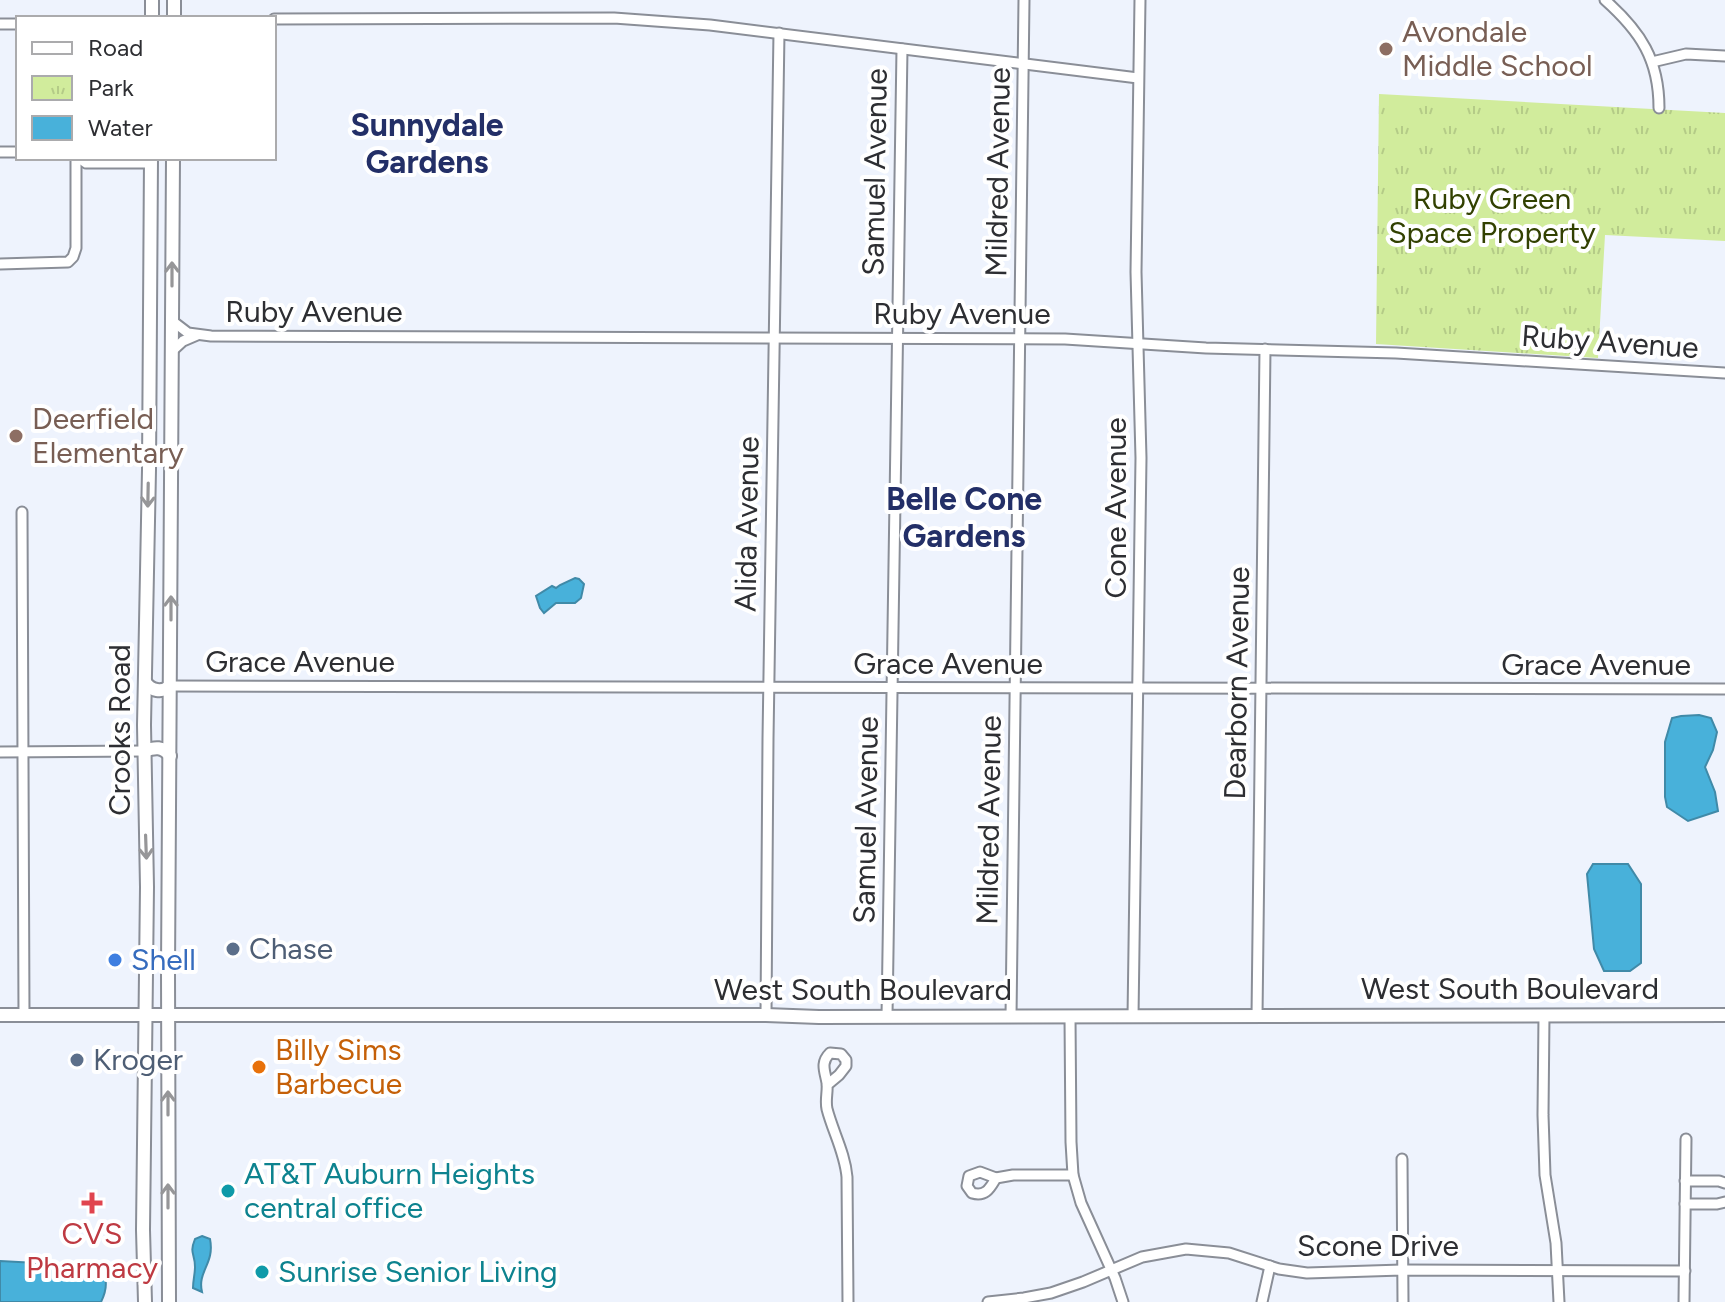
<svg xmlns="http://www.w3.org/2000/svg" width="1725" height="1302" viewBox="0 0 1725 1302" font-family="Figtree,sans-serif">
  <defs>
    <pattern id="park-tufts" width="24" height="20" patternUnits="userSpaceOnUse" patternTransform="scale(2)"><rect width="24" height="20" fill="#d1ec9c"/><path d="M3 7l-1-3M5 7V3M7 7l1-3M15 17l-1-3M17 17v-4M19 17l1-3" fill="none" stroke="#b4cb87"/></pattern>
  </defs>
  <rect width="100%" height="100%" fill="#eef3fd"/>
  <polygon fill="url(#park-tufts)" points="1379,94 1725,113 1725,241 1605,235 1598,358 1376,344"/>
  <g fill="#48b1da" stroke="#408aa8" stroke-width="2">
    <polygon points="575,578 579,579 584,584 581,598 575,603 556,603 544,613 540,608 536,596 552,586 556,588 560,585"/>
    <polygon points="1699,715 1711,718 1717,732 1713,750 1705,767 1715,792 1718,811 1688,821 1667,807 1665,797 1665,742 1672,718 1681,716"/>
    <polygon points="1593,864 1628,864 1641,884 1641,963 1630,971 1604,971 1594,949 1587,874"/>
    <path d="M202,1236l8,3c5,25 -13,32 -8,53l-9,-4c0,-8 2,-14 2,-21 0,-14 -6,-13 0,-28z"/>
    <path d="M0,1261l93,5c16,6 15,22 8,36h-101z"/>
  </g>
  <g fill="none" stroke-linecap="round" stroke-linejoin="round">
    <g stroke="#8a8e97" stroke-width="13">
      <g id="street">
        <path d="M1605,0c36,32 54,60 54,108"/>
        <polyline points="274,19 614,18 710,25 1138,78"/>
        <polyline points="0,24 18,24"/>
        <polyline points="1652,62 1686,54 1725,56"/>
        <polyline points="0,152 18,152"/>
        <polyline points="79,158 86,163 151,163"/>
        <polyline points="0,264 68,262 73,257 76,248 76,158"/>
        <polyline points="171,320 188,333 211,336 1065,339 1206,348 1396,353 1725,373"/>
        <polyline points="171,352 183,341 197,335"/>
        <polyline points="22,512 24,1015"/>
        <polyline points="170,686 1725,689"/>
        <polyline points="0,752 144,751"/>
        <polyline points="766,1015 768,739 779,33"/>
        <polyline points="1544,1015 1543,1115 1545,1175 1556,1243 1559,1302"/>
        <polyline points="887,1016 902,49"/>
        <polyline points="1011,1017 1024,0"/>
        <polyline points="1070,1017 1071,1142 1073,1175 1081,1203 1115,1278 1123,1302"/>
        <polyline points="1133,1017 1141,458 1136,272 1140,0"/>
        <polyline points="1257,1017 1265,349"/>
        <path d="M827,1085l12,-10 7,-9v-6l-5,-6 -11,-1c-10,10 -5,18 -3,30 1,9 -2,17 0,26 6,23 18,44 20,68l1,125"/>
        <polyline points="1402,1159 1403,1302"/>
        <path d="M996,1178c-6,10 -10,19 -24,15l-5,-7 2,-10 11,-4 16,6 17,-3h60"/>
        <polyline points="1685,1181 1719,1181 1725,1183"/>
        <polyline points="1685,1204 1717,1204 1725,1202"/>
        <polyline points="988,1302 1024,1298 1051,1293 1083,1282 1142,1257 1186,1249 1229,1253 1279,1269 1307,1273 1402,1270 1685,1271"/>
        <polyline points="1262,1302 1270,1266"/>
        <polyline points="1684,1302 1686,1139"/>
      </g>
    </g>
    <g stroke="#8a8e97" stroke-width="16">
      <g id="secondary">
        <polyline points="152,18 152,0"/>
        <polyline points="174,18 174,0"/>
        <path d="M145,682c6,9 17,11 25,4"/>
        <path d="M144,751c11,-4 19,-5 26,5"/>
        <polyline points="0,1015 766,1015 819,1017 1725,1015"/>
        <polyline points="145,1302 143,1230 147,887 144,725 149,470 151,158"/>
        <polyline points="169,1302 168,971 173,158"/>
      </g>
    </g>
    <use href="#street" stroke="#fff" stroke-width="9"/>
    <use href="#secondary" stroke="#fff" stroke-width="12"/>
  </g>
  <defs><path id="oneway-shaft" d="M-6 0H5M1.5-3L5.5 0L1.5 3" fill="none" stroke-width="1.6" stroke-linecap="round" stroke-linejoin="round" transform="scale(2)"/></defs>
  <g stroke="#969698">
    <use href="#oneway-shaft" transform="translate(172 274) rotate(-90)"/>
    <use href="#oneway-shaft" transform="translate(148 495) rotate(91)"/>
    <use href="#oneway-shaft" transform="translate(171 608) rotate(-90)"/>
    <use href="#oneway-shaft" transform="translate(146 847) rotate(88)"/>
    <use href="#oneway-shaft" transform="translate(168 1103) rotate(-90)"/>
    <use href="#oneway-shaft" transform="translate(168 1196) rotate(-90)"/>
  </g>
  <g fill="#8d6e63" stroke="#fff" stroke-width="3">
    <circle cx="1386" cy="49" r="8"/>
    <circle cx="16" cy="436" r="8"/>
  </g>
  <g fill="#5c6f8a" stroke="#fff" stroke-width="3">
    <circle cx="233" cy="949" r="8"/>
    <circle cx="77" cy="1060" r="8"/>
  </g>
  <circle fill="#3f7fe0" stroke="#fff" stroke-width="3" cx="115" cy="960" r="8"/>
  <circle fill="#e8710a" stroke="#fff" stroke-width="3" cx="259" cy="1067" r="8"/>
  <g fill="#0f9aa8" stroke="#fff" stroke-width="3">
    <circle cx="228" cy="1191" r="8"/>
    <circle cx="262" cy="1272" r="8"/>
  </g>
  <path fill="#e0444e" stroke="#fff" stroke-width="3" d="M88 1191h8v8h8v8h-8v8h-8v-8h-8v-8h8z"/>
  <g text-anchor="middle" stroke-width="8" stroke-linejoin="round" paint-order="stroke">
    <g font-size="30" fill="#785e54" stroke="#fff" text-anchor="start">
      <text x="1402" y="42">Avondale<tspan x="1402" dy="34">Middle School</tspan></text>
      <text x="32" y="429">Deerfield<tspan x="32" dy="34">Elementary</tspan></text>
    </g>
    <g font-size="30" fill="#2d2e32" stroke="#fff">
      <text transform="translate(875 172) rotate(-89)" y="10">Samuel Avenue</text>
      <text transform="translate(998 172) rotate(-89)" y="10">Mildred Avenue</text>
      <text x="314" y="322">Ruby Avenue</text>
      <text x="962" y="324">Ruby Avenue</text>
      <text transform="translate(1610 342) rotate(4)" y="10">Ruby Avenue</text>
      <text transform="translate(1116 508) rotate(-90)" y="10">Cone Avenue</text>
      <text transform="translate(747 524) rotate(-89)" y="10">Alida Avenue</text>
      <text x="300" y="672">Grace Avenue</text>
      <text x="948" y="674">Grace Avenue</text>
      <text x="1596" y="675">Grace Avenue</text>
      <text transform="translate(1237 683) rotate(-89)" y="10">Dearborn Avenue</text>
      <text transform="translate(120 730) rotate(-90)" y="10">Crooks Road</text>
      <text transform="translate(866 820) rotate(-89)" y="10">Samuel Avenue</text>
      <text transform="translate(989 820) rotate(-89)" y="10">Mildred Avenue</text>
      <text x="1510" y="999">West South Boulevard</text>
      <text x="863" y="1000">West South Boulevard</text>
      <text x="1378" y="1256">Scone Drive</text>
    </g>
    <g font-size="30" fill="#324101" stroke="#fff">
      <text x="1492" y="209">Ruby Green<tspan x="1492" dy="34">Space Property</tspan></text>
    </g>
    <g font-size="30" fill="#4e5e75" stroke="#fff" text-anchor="start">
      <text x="249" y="959">Chase</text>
      <text x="93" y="1070">Kroger</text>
    </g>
    <g font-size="30" fill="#366cbe" stroke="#fff" text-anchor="start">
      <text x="131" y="970">Shell</text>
    </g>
    <g font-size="30" fill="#c56008" stroke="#fff" text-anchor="start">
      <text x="275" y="1060">Billy Sims<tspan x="275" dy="34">Barbecue</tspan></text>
    </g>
    <g font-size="30" fill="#0d838f" stroke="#fff" text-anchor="start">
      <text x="244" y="1184">AT&amp;T Auburn Heights<tspan x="244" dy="34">central office</tspan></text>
      <text x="278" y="1282">Sunrise Senior Living</text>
    </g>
    <g font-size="30" fill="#be3a42" stroke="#fff">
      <text x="92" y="1244">CVS<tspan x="92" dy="34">Pharmacy</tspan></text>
    </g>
    <g font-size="32" font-weight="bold" fill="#232f67" stroke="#fff">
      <text x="427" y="136">Sunnydale<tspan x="427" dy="37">Gardens</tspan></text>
      <text x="964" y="510">Belle Cone<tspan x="964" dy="37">Gardens</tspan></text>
    </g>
  </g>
  <rect x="16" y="16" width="260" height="144" fill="#ffffff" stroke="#ababad" stroke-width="2"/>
  <rect x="32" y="42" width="40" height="12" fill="#ffffff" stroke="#ababad" stroke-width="2"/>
  <text x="88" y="56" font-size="24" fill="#2d2e32">Road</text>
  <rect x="32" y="76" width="40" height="24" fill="url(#park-tufts)" stroke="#ababad" stroke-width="2"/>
  <text x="88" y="96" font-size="24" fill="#2d2e32">Park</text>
  <rect x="32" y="116" width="40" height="24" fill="#48b1da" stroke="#ababad" stroke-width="2"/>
  <text x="88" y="136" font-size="24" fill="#2d2e32">Water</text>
</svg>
